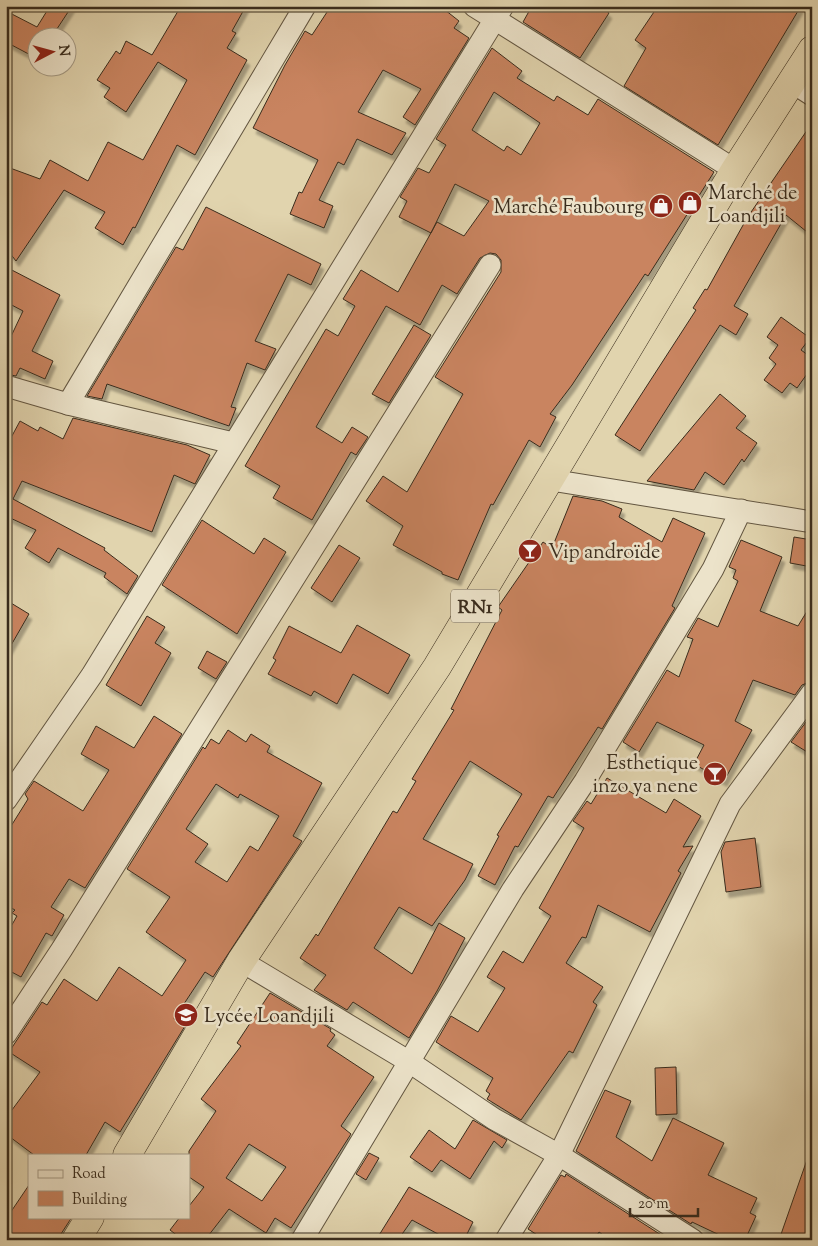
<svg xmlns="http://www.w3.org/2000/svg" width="818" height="1246" viewBox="0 0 818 1246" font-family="'Sorts Mill Goudy',serif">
  <defs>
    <filter id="shadow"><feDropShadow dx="3" dy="5.5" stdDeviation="1" flood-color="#0004"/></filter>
  </defs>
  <rect width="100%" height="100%" fill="#e1d4ae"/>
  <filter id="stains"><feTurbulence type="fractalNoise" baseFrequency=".004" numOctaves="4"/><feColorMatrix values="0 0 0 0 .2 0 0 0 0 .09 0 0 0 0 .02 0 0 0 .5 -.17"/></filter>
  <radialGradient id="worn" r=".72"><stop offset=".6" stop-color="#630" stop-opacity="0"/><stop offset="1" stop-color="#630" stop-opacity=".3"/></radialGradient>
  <g fill="#c98461" stroke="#392c1d" fill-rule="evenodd" filter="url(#shadow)">
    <polygon points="50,6 72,6 51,38 38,38 38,59 6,42 6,11 37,27"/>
    <polygon points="181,6 246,6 232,31 236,33 227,48 247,60 195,155 177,145 135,228 133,227 123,245 95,228 105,212 64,190 16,261 6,248 6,185 10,168 40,179 50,160 88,181 108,142 143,160 187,80 158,62 126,112 104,97 110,88 97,80 116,51 120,54 126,41 152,55"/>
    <polygon points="331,6 440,6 459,21 454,28 469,38 415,125 403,117 421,89 383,70 358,112 406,133 392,155 357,139 344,165 338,162 319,200 333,206 324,228 290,214 299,192 302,193 318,160 253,128 285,65 305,31 312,35"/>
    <polygon points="532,6 600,6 609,13 580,58 523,22"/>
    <polygon points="658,6 801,6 718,145 624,86 646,48 635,40"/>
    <path d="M492,48l30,23 -5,7 37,23 3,-5 31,19 10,-16 116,73 -66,104 -3,-2 -73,111 -22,29 6,3 -16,30 -11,-7 -36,65 -2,-1 -33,76 -16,-6v-2l-49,-27 10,-19 -37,-25 17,-25 24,16 56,-98 -28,-17 66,-105v-12l-5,-6 -6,-1 -10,5 -23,36 -15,-9 -22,40 -34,-19 -70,121 26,16 10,-16 16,10 -12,18 -5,-3 -39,68 -39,-22 7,-12 -35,-20 81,-137 12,7 17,-30 -12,-7 18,-29 37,22 39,-70 27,14 25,-35 -34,-17 -24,49 -32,-16 8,-16 -7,-4 18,-29 11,5 17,-28 -10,-6zM494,92l46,31 -19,32 -14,-9 -3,5 -32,-21z"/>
    <polygon points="812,123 812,236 786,215 734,306 748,314 736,335 720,325 640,451 615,435 696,310 693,308 705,289 707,290 747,218"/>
    <polygon points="206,207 321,264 311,285 288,274 255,341 276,349 265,370 247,363 231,407 236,408 229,426 107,384 102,399 87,396 176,247 183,250"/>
    <polygon points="6,267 60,295 32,351 53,361 45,379 20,368 16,376 6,374 6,347 23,311 6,302"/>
    <polygon points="781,317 810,338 801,350 812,358 812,367 797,388 790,383 782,393 764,380 776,364 769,358 778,345 767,337"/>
    <polygon points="414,325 431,335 389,403 372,394"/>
    <polygon points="720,394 746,416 736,428 757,443 744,462 742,459 724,485 705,472 694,490 647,481"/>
    <polygon points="73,418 187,445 210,455 195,484 174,475 152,532 22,481 13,499 105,548 104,550 138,576 127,594 104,577 106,573 58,548 49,563 25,548 36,530 6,516 6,447 20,421 38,431 40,427 63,439"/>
    <polygon points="573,496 602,501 622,509 619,517 662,542 673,518 705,533 672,606 675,608 602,729 598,727 553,798 548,796 518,847 515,846 495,885 478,876 499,836 497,835 522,794 470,761 445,802 423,839 473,864 465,880 432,926 399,907 374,948 412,974 439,923 465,938 437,991 409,1038 353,1002 347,1010 314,990 326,975 300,958 316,934 318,936 393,811 397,813 416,781 412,779 454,710 451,709 502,610 498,607 543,542 552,548"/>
    <polygon points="202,520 254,554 264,538 286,552 237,634 162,585"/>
    <polygon points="794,537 812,540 812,567 790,563"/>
    <polygon points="741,540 782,557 760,611 798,626 812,603 812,681 802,685 795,695 753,680 735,721 752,730 724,781 694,764 704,745 657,722 639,752 623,742 667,670 679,677 693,639 687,637 698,618 718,627 738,581 733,578 736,570 729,567"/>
    <polygon points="339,545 360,558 332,602 311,588"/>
    <polygon points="6,600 29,614 6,654"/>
    <polygon points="147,616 165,627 155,643 171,653 141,706 106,685"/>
    <polygon points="357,625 410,655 388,694 353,674 337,704 314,691 311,696 268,674 276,660 273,658 289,626 341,653"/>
    <polygon points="207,651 227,662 216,679 198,668"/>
    <polygon points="812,714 812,755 791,742"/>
    <polygon points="154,716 182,734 85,888 69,879 51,907 64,915 52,936 46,933 21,977 6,969 6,935 17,916 12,913 15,910 6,905 6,834 28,799 25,794 34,781 83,811 109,770 81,754 96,726 134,748"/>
    <path d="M228,730l18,12 5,-8 19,12 -3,6 55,31 -29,53 9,5 -89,136 -8,-5 -31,47 11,7 -65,106 -15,-10 -19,33h-52l-28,-21v-16l34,-46 -31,-20 33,-50 5,3 17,-26 33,22 22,-34 43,29 24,-36 -40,-28 24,-35 -43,-28 76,-122 2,2 6,-10 8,5zM216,784l22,14 2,-4 39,22 -21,35 -8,-5 -23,36 -32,-20 13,-18 -22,-15z"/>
    <polygon points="607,778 666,813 674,799 701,816 683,847 693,846 678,871 681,873 650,932 598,905 586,938 582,937 566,963 603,987 593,1002 597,1005 573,1053 569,1051 521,1120 487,1099 490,1094 486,1091 493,1078 436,1042 451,1016 478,1032 505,988 487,977 503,951 523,963 551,916 539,908 584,828 573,821 587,801 591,804"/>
    <polygon points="755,838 761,887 726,892 721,852 725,842"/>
    <path d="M270,993l61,36 -1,2 5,4 -8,11 47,31 -33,49 10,8 -60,94 -16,-10 -9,15 -37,-24 -24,31h-22l-13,-10 10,-13h9v-11l15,-19 -15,-10v-26l27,-40 -15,-12 40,-53 -4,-3zM249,1144l37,23 -24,34 -36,-23z"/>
    <polygon points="676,1067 677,1114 656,1115 655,1068"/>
    <polygon points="605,1090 631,1101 616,1137 652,1161 673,1118 724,1143 708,1175 757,1198 750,1213 756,1216 745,1240 730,1240 692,1222 691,1224 576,1151"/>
    <polygon points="473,1120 507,1140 502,1148 494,1141 470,1179 441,1160 432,1172 410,1157 429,1130 455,1149"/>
    <polygon points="369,1153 379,1158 366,1180 356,1174"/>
    <polygon points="809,1154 812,1155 812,1240 779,1240"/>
    <polygon points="566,1174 669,1240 610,1240 599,1232 594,1240 545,1240 528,1229 561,1175 565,1177"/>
    <polygon points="29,1185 29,1217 72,1217 57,1240 6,1240 6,1219"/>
    <polygon points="409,1187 473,1222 464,1240 449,1240 412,1220 398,1240 376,1240"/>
  </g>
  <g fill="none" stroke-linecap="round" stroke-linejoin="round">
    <g stroke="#635641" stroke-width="23">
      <g id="minor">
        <polyline points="474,6 735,170"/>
        <polyline points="792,82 812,95"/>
        <polyline points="6,386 68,404 233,443"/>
        <polyline points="68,404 305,6"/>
        <polyline points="551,480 812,522"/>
        <polyline points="6,800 92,675 503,6"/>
        <polyline points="241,961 408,1061 494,1119 559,1155 693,1240"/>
        <polyline points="6,1034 62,949 490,265"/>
        <polyline points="302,1240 513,889 585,781 713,569 741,510"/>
        <polyline points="506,1240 559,1155 730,804 812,693"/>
      </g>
    </g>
    <g stroke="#392c1d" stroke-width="29">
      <g id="trunk">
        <polyline points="127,1155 241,961 437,667 735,170 812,50"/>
        <polyline points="76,1240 90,1217"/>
      </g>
    </g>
    <use href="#minor" stroke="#ece3ca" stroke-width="21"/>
    <use href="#trunk" stroke="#e1d4ae" stroke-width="28"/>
  </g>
  <defs>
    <g id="shop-disc" transform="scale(1.25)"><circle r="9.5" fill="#8f2418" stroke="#ece3ca"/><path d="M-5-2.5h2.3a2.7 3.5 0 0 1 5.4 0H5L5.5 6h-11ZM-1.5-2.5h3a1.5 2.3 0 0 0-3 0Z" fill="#fff"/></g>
    <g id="bar-disc" transform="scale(1.25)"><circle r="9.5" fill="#8f2418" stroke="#ece3ca"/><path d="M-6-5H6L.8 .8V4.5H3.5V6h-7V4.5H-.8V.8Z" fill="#fff"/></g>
    <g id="school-disc" transform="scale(1.25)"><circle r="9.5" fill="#8f2418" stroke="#ece3ca"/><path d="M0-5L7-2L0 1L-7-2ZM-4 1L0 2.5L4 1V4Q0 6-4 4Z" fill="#fff"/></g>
  </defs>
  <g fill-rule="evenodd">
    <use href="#shop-disc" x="690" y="203"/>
    <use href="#shop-disc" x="661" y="206"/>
    <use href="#bar-disc" x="530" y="551"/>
    <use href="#bar-disc" x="715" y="774"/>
    <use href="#school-disc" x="186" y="1015"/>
  </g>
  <g text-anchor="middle" stroke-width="5" stroke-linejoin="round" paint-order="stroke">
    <rect fill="#ece3ca" stroke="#6f6351" stroke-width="1" x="451" y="589.5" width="48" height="33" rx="4"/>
    <g font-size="19" font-weight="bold" fill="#392c1d">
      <text x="475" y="613">RN1</text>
    </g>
    <g font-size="20" fill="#392c1d" stroke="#ece3ca" text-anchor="start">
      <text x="708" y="199">Marché de<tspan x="708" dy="23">Loandjili</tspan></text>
      <text x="644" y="213" text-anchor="end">Marché Faubourg</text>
      <text x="548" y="558">Vip androïde</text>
      <text x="698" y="769" text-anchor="end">Esthetique<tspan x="698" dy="23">inzo ya nene</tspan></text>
      <text x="204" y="1022">Lycée Loandjili</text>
    </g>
  </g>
  <rect width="818" height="1246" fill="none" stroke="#e1d4ae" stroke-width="25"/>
  <rect x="8" y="8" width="803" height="1231" fill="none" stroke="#392c1d" stroke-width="2.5"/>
  <rect x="12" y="12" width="793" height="1221" fill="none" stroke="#392c1d"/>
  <rect x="28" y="1154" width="162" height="65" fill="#ece3ca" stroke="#a49a85"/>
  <rect x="38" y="1170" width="25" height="8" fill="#ece3ca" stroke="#a49a85"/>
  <text x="72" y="1178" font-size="15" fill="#392c1d">Road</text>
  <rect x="38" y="1191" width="25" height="15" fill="#c98461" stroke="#a49a85"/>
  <text x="72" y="1204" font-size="15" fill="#392c1d">Building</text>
  <g transform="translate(52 52) rotate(84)"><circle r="24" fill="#ece3ca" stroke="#a49a85"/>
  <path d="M0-4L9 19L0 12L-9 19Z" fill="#8f2418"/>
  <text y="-8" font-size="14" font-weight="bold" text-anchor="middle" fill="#392c1d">N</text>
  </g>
  <path d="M630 1208v8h68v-8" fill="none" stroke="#392c1d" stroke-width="2.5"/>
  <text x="638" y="1208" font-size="15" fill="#392c1d" stroke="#ece3ca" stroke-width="4" paint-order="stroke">20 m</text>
  <rect width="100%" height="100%" filter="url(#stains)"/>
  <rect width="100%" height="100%" fill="url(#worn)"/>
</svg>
